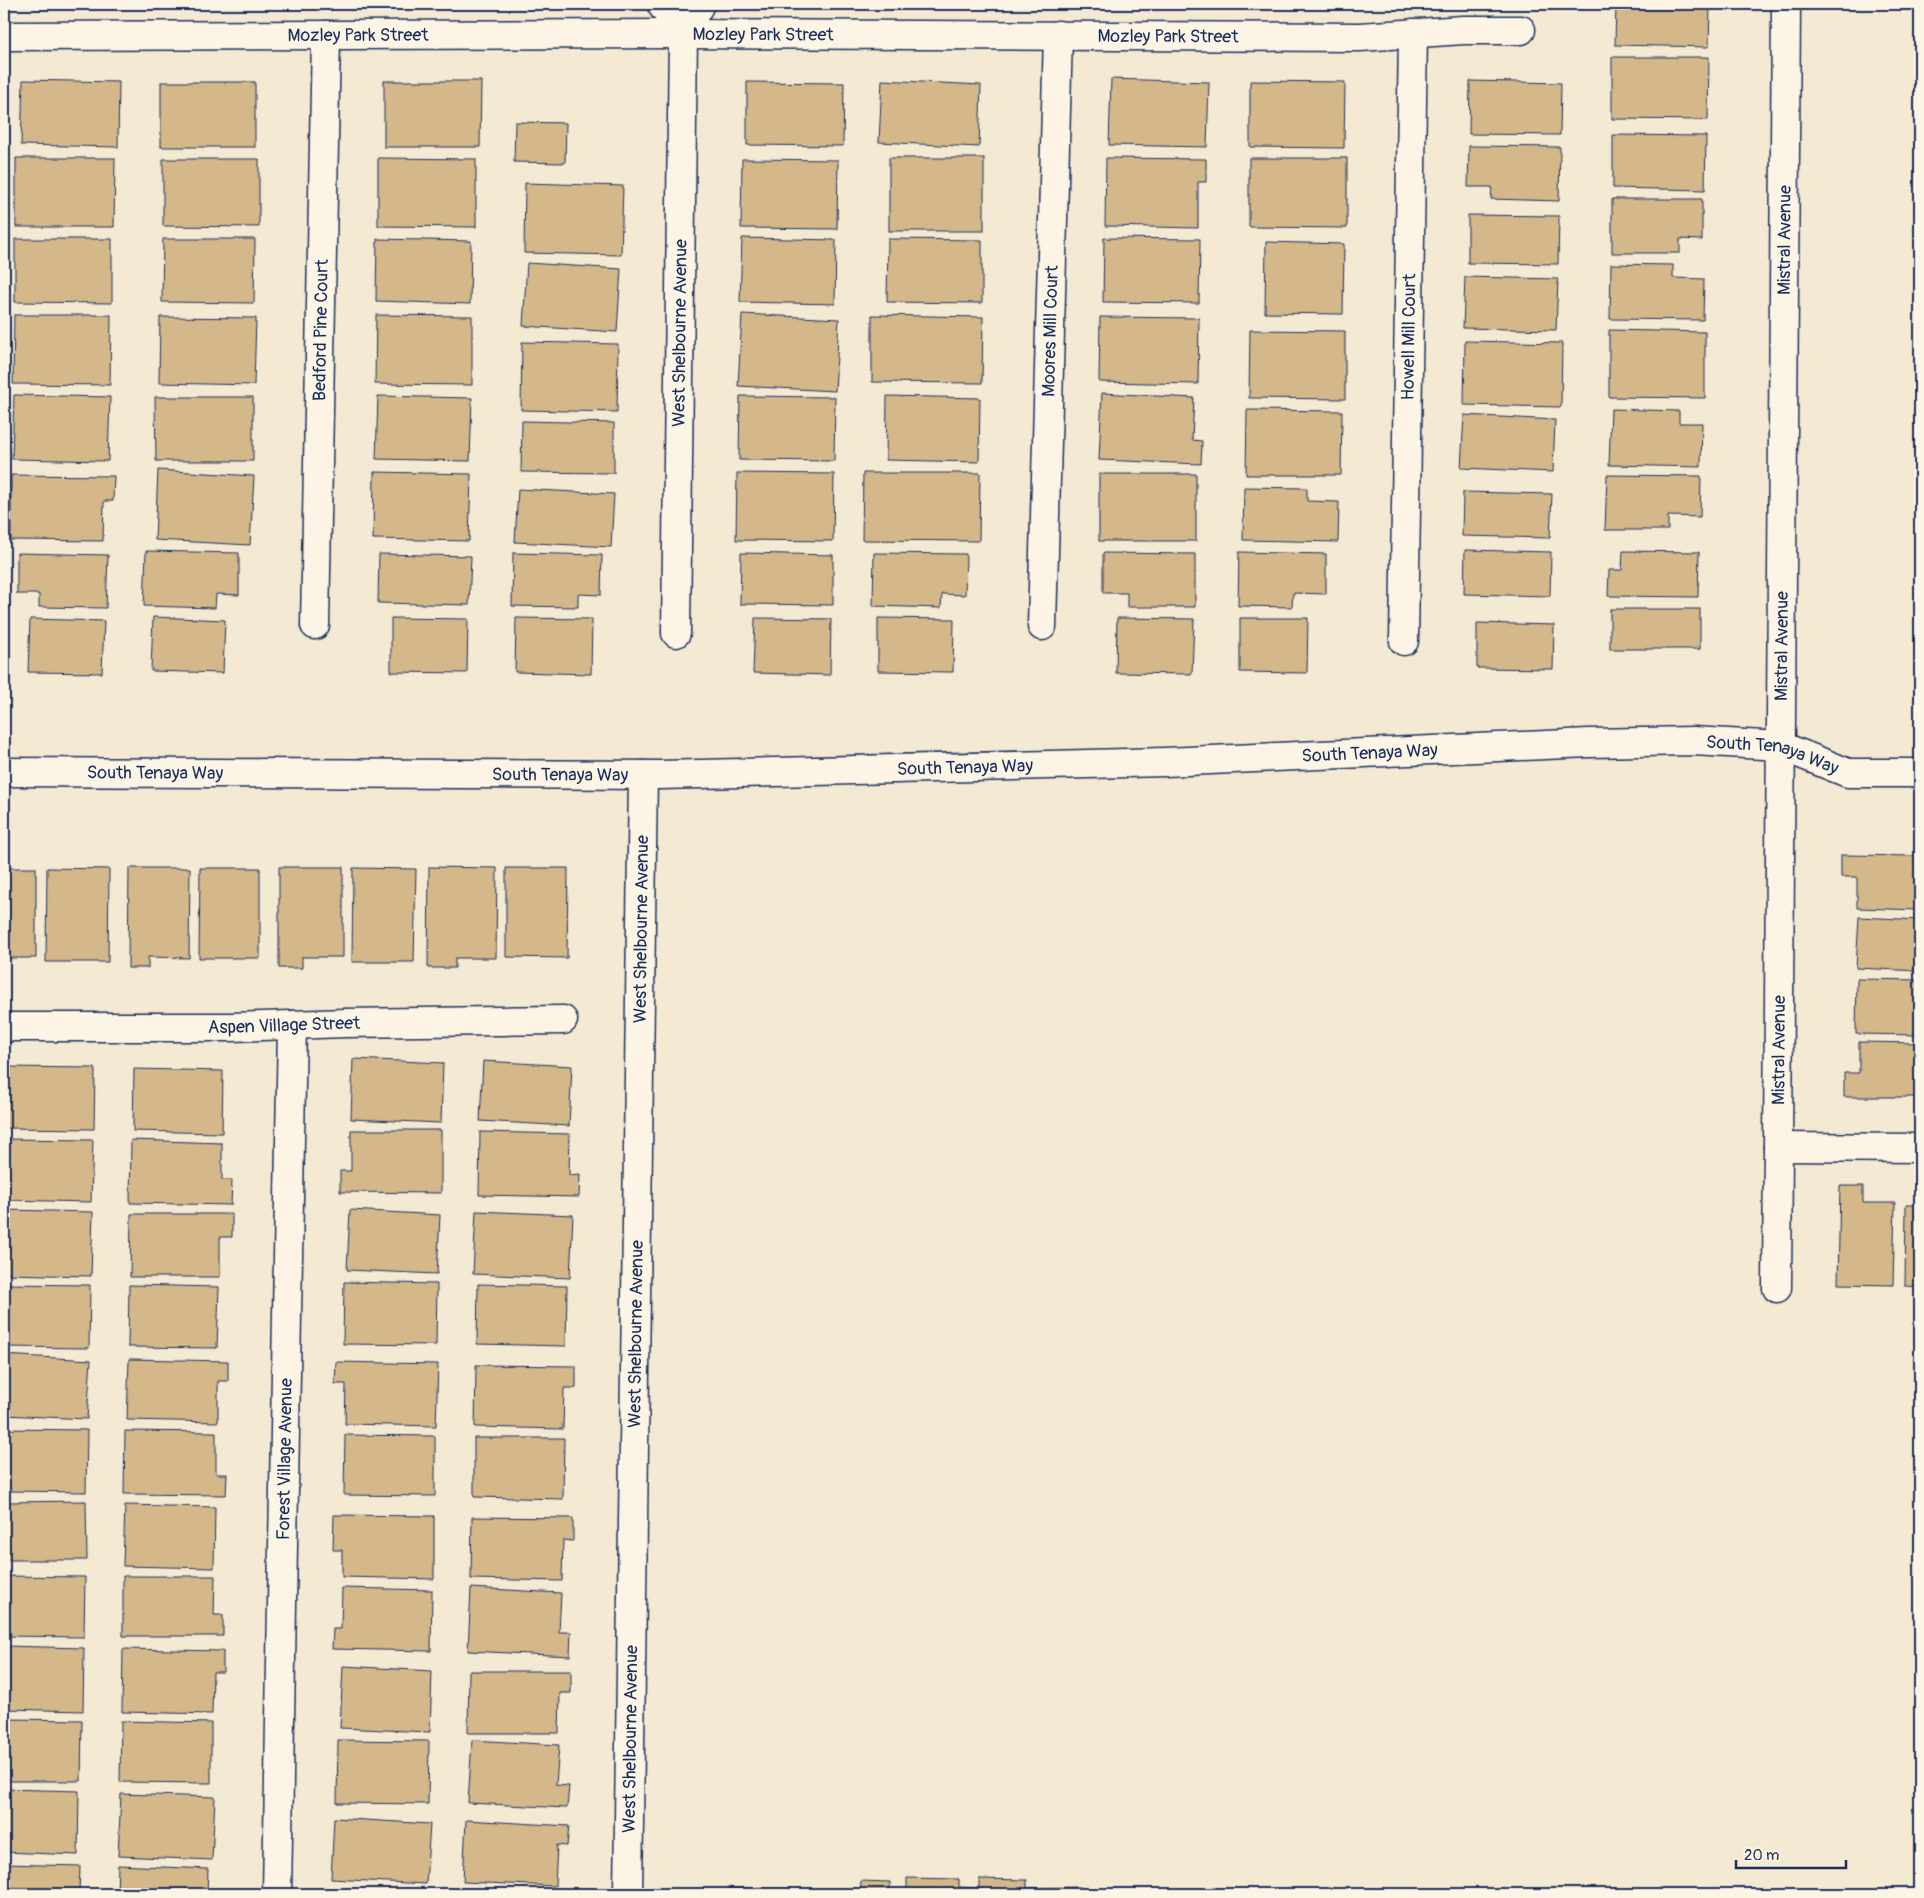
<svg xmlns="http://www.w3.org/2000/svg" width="1924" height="1898" viewBox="0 0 1924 1898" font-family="Pangolin,sans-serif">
  <rect width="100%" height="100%" fill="#f4e9d3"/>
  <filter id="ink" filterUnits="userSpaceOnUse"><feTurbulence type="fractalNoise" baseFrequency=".02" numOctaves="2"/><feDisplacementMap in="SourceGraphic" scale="10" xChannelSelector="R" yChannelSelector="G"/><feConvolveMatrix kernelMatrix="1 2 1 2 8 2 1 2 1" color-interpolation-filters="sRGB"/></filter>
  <g filter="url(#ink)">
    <g fill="#d4b889" stroke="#1b2f5e">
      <polygon points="1616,4 1678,4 1678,6 1710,7 1709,47 1615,45"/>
      <polygon points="1612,57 1709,57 1708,120 1612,119"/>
      <polygon points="1111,79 1209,82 1207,147 1109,145"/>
      <polygon points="23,80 119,82 118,147 21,145"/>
      <polygon points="882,80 981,85 979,147 879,142"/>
      <polygon points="384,81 481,81 480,147 384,147"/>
      <polygon points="1250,81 1345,82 1344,148 1250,147"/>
      <polygon points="1470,81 1561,83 1560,135 1469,134"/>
      <rect x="161" y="82" width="94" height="65"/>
      <polygon points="747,82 844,83 843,146 747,145"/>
      <polygon points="515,122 566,123 565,163 514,162"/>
      <polygon points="1613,135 1706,136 1705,190 1613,188"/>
      <polygon points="1469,146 1560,147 1559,201 1491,199 1492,187 1468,187"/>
      <polygon points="16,158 115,158 114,227 16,227"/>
      <polygon points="378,158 476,159 476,227 378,226"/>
      <rect x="889" y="158" width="95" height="73"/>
      <polygon points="1106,158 1206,159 1206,182 1198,182 1198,228 1105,226"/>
      <polygon points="1249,158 1347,158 1347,228 1249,227"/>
      <polygon points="163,159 259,159 259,227 163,226"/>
      <polygon points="742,159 838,160 837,229 741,228"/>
      <polygon points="525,183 623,186 621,255 524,253"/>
      <polygon points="1612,199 1702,199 1702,240 1680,239 1680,253 1612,253"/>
      <polygon points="1468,215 1559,216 1558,264 1468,263"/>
      <polygon points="742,238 836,240 835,304 740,302"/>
      <polygon points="1104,238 1200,239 1199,303 1103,302"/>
      <polygon points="15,239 112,239 112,303 15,302"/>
      <polygon points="163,239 255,239 254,303 162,302"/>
      <polygon points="377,239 471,241 470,304 376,301"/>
      <polygon points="888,239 982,240 982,303 887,302"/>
      <polygon points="1266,242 1344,244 1343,314 1265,313"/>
      <polygon points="527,263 621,269 617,332 523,326"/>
      <polygon points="1611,264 1673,265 1673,278 1704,279 1703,320 1610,319"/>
      <polygon points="1465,277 1558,279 1556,330 1463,328"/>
      <polygon points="742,314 839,319 835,391 738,386"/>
      <polygon points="14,315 111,315 110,385 13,384"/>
      <polygon points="376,315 472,316 472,385 375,384"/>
      <polygon points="872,315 983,317 982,383 872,382"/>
      <polygon points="160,317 256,318 254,385 159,383"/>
      <polygon points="1100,317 1199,318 1198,384 1099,382"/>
      <polygon points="1250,330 1345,331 1345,399 1249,398"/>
      <polygon points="1609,330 1705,332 1705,398 1609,397"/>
      <polygon points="1465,341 1562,343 1561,407 1464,405"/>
      <polygon points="522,342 618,344 617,412 521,410"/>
      <polygon points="1102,393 1194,398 1192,440 1202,441 1201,464 1099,460"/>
      <polygon points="14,395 110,397 108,461 12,459"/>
      <polygon points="378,396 472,398 470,461 376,459"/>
      <polygon points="740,396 835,397 834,461 739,460"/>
      <polygon points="887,396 980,398 979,462 886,460"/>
      <polygon points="155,397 253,397 253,461 156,461"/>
      <polygon points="1611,409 1679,411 1679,423 1702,423 1701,467 1609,465"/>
      <polygon points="1247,410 1342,411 1341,475 1246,475"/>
      <polygon points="1464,415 1555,420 1553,472 1461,468"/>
      <polygon points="522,421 614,423 614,473 521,472"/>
      <polygon points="158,470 254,476 250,545 155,540"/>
      <polygon points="374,472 471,474 469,541 373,539"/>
      <polygon points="737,473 834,474 833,541 736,540"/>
      <polygon points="863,473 980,473 979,541 862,540"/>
      <rect x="1099" y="474" width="97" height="67"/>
      <polygon points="11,475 114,476 113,501 104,501 103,541 11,540"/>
      <polygon points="1607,475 1701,476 1700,517 1668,516 1668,530 1605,530"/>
      <polygon points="1244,487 1307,488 1307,501 1339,502 1338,542 1243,540"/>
      <polygon points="518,489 614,494 611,547 515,542"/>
      <polygon points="1463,492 1552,494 1550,538 1462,536"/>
      <polygon points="1465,550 1551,552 1550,596 1464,594"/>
      <polygon points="146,551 239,553 239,595 216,594 215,608 144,606"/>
      <polygon points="1623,551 1699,552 1698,597 1608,596 1609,570 1622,570"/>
      <polygon points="1239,552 1326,554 1326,594 1293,593 1292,607 1238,606"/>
      <polygon points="17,553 108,555 106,608 39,607 39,594 17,594"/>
      <polygon points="513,553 602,555 601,595 578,594 578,607 512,606"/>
      <polygon points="741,553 833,555 833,605 740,604"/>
      <polygon points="874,553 966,554 965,595 942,594 941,608 873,606"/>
      <polygon points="1103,553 1195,554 1195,607 1127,607 1127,593 1103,593"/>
      <polygon points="379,554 471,556 469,605 378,603"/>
      <rect x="1610" y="609" width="90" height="40"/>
      <polygon points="153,617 225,620 223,673 151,671"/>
      <polygon points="391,618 468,619 467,673 391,672"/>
      <polygon points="516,618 592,619 591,674 515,672"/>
      <polygon points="755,618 831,619 830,675 753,673"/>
      <polygon points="878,618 954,619 953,672 878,671"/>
      <polygon points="1117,618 1194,619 1192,674 1116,673"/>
      <polygon points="1240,618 1308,618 1307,673 1240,672"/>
      <polygon points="30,619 104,621 102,673 28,672"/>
      <polygon points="1477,623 1554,625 1553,669 1477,668"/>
      <polygon points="1841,855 1920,856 1920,910 1857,908 1857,877 1841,877"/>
      <polygon points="279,867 343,867 343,957 302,957 302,968 279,968"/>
      <polygon points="429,867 497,868 496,958 455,958 455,968 428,968"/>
      <rect x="4" y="868" width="32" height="90"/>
      <polygon points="47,868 109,869 108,962 46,962"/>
      <polygon points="129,868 190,868 189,958 148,957 148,968 128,968"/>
      <polygon points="200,868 260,868 260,958 199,958"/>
      <polygon points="353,868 416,869 414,962 352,962"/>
      <polygon points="506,868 568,868 567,958 506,957"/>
      <polygon points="1859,917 1920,920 1920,971 1856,968"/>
      <polygon points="1857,979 1920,980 1920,1035 1856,1034"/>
      <polygon points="1859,1042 1920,1043 1920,1097 1844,1097 1844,1073 1859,1073"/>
      <polygon points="353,1059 443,1063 441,1123 351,1119"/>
      <polygon points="483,1061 572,1066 569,1126 480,1121"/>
      <polygon points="4,1067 95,1068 94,1129 4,1128"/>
      <polygon points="134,1069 223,1071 222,1133 133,1131"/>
      <polygon points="351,1130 441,1130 441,1193 340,1192 340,1171 351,1171"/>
      <polygon points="480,1132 570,1134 569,1175 580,1174 579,1197 479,1195"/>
      <polygon points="4,1139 93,1140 91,1202 4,1200"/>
      <polygon points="131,1140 222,1143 222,1180 232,1180 231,1205 130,1203"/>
      <polygon points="1840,1186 1863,1186 1863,1203 1895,1203 1893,1285 1838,1284"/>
      <polygon points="1906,1205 1920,1205 1920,1287 1905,1286"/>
      <polygon points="4,1210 93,1212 91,1276 4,1274"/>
      <polygon points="350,1210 440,1215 437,1274 347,1270"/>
      <polygon points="476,1211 573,1215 570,1278 473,1274"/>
      <polygon points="131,1214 232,1214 232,1237 220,1237 220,1277 130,1277"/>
      <polygon points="344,1282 437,1284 436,1345 343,1344"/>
      <polygon points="4,1284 90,1285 89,1348 4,1347"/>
      <polygon points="478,1284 567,1286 566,1346 477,1344"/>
      <polygon points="129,1285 219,1287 217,1348 128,1347"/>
      <polygon points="4,1355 91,1360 87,1419 4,1415"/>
      <polygon points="129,1359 228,1361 228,1381 218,1381 218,1422 127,1420"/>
      <polygon points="336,1362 438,1364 436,1426 345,1424 346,1384 335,1384"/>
      <polygon points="476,1365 576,1366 576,1388 564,1388 563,1429 475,1427"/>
      <polygon points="4,1429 87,1430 86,1492 4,1491"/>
      <polygon points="125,1431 216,1432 216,1474 227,1474 226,1495 124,1494"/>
      <polygon points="345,1435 435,1436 435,1496 344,1495"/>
      <polygon points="474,1438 564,1438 563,1499 474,1497"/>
      <polygon points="86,1501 87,1560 4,1560 4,1502"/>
      <polygon points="125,1505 215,1507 214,1568 123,1566"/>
      <polygon points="334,1515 434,1516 434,1579 342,1577 342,1550 333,1550"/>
      <polygon points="472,1517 573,1518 573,1541 563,1540 562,1581 471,1579"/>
      <polygon points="4,1576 85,1577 84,1637 4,1636"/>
      <polygon points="123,1576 215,1576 214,1615 223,1615 223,1636 123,1636"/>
      <polygon points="342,1588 432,1590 431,1651 332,1649 333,1629 341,1629"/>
      <polygon points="471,1588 561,1593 559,1632 571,1632 570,1656 468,1651"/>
      <polygon points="4,1646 84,1648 83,1711 4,1709"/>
      <polygon points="123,1649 223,1651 223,1672 213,1672 212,1714 122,1712"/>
      <polygon points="343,1666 432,1671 430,1732 340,1728"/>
      <polygon points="469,1671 571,1671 571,1693 560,1693 559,1733 468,1733"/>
      <polygon points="4,1719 82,1720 81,1781 4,1781"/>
      <polygon points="121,1721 211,1723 211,1783 120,1782"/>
      <polygon points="338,1740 429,1741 428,1804 337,1803"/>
      <polygon points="472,1740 559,1745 556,1785 569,1786 567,1808 468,1803"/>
      <polygon points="4,1789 79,1791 78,1855 4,1852"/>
      <polygon points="121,1794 215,1797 212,1860 118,1856"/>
      <polygon points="334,1818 430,1824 426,1884 331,1879"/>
      <polygon points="466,1820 569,1826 567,1846 557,1845 555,1886 463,1882"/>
      <polygon points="4,1864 80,1866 79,1894 4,1894"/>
      <polygon points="118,1865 208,1869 207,1894 117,1894"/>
      <polygon points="907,1878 959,1879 959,1887 979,1888 979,1879 1027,1880 1027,1888 1081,1887 1081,1894 907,1894"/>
      <polygon points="861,1881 890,1882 890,1894 860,1894"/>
      <polygon points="729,1888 792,1889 792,1894 729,1894"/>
      <polygon points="337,1892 427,1894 337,1894"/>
    </g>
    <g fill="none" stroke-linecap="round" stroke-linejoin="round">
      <g stroke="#1b2f5e" stroke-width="31">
        <g id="street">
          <polyline points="661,4 683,34"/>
          <path id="s1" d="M4,36l679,-2 677,3 103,-7h58"/>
          <path id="s2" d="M315,625l11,-590"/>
          <path id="s3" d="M1042,626l16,-591"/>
          <path id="s4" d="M676,633l7,-599 17,-30"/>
          <path id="s5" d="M1404,641l9,-608"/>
          <path id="s6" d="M4,1027h227l114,-4 218,-3"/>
          <polyline points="1778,1147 1920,1148"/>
          <path id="s7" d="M1777,1288l9,-1284"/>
          <path id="s8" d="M277,1894l15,-869"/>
        </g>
      </g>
      <g stroke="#1b2f5e" stroke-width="31">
        <g id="secondary">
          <path id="s9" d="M4,772l656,3 505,-13 424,-19 104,-2 88,5 67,27h72"/>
          <path id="s10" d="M628,1894l15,-1119"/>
        </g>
      </g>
      <use href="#street" stroke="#fcf5e5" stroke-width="28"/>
      <use href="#secondary" stroke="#fcf5e5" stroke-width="28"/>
    </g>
  </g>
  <g text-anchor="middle" stroke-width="4" stroke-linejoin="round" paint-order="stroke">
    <g font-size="18" fill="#1b2f5e" stroke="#fcf5e5">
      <text dy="6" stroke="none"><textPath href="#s1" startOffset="759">Mozley Park Street</textPath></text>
      <text dy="6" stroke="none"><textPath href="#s1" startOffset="354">Mozley Park Street</textPath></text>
      <text dy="6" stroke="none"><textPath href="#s1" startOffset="1164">Mozley Park Street</textPath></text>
      <text dy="6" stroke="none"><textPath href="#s7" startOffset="1048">Mistral Avenue</textPath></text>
      <text dy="6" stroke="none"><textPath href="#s2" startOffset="295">Bedford Pine Court</textPath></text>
      <text dy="6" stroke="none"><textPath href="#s3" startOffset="295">Moores Mill Court</textPath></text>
      <text dy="6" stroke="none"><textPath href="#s4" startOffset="300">West Shelbourne Avenue</textPath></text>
      <text dy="6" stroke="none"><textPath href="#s5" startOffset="304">Howell Mill Court</textPath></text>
      <text dy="6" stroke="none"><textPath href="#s7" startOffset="642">Mistral Avenue</textPath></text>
      <text dy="6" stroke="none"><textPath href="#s9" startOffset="1366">South Tenaya Way</textPath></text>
      <text dy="6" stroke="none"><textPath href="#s9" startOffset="1771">South Tenaya Way</textPath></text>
      <text dy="6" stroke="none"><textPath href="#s9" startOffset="961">South Tenaya Way</textPath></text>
      <text dy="6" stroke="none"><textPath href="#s9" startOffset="151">South Tenaya Way</textPath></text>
      <text dy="6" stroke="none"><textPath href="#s9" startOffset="556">South Tenaya Way</textPath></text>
      <text dy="6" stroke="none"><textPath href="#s10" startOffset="965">West Shelbourne Avenue</textPath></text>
      <text dy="6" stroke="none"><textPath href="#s6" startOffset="280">Aspen Village Street</textPath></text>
      <text dy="6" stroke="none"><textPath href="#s7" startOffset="238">Mistral Avenue</textPath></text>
      <text dy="6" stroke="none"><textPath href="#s10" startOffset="560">West Shelbourne Avenue</textPath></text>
      <text dy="6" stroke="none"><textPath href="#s8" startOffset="435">Forest Village Avenue</textPath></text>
      <text dy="6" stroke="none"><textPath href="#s10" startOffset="155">West Shelbourne Avenue</textPath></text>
    </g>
  </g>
  <rect width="1924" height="1898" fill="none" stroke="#fcf5e5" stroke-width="20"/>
  <rect x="10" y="10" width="1904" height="1878" fill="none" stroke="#1b2f5e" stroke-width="2" filter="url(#ink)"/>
  <path d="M1736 1860v8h110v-8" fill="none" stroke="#1b2f5e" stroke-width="2.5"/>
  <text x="1744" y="1860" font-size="15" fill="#1b2f5e" stroke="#fcf5e5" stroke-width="4" paint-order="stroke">20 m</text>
</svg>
